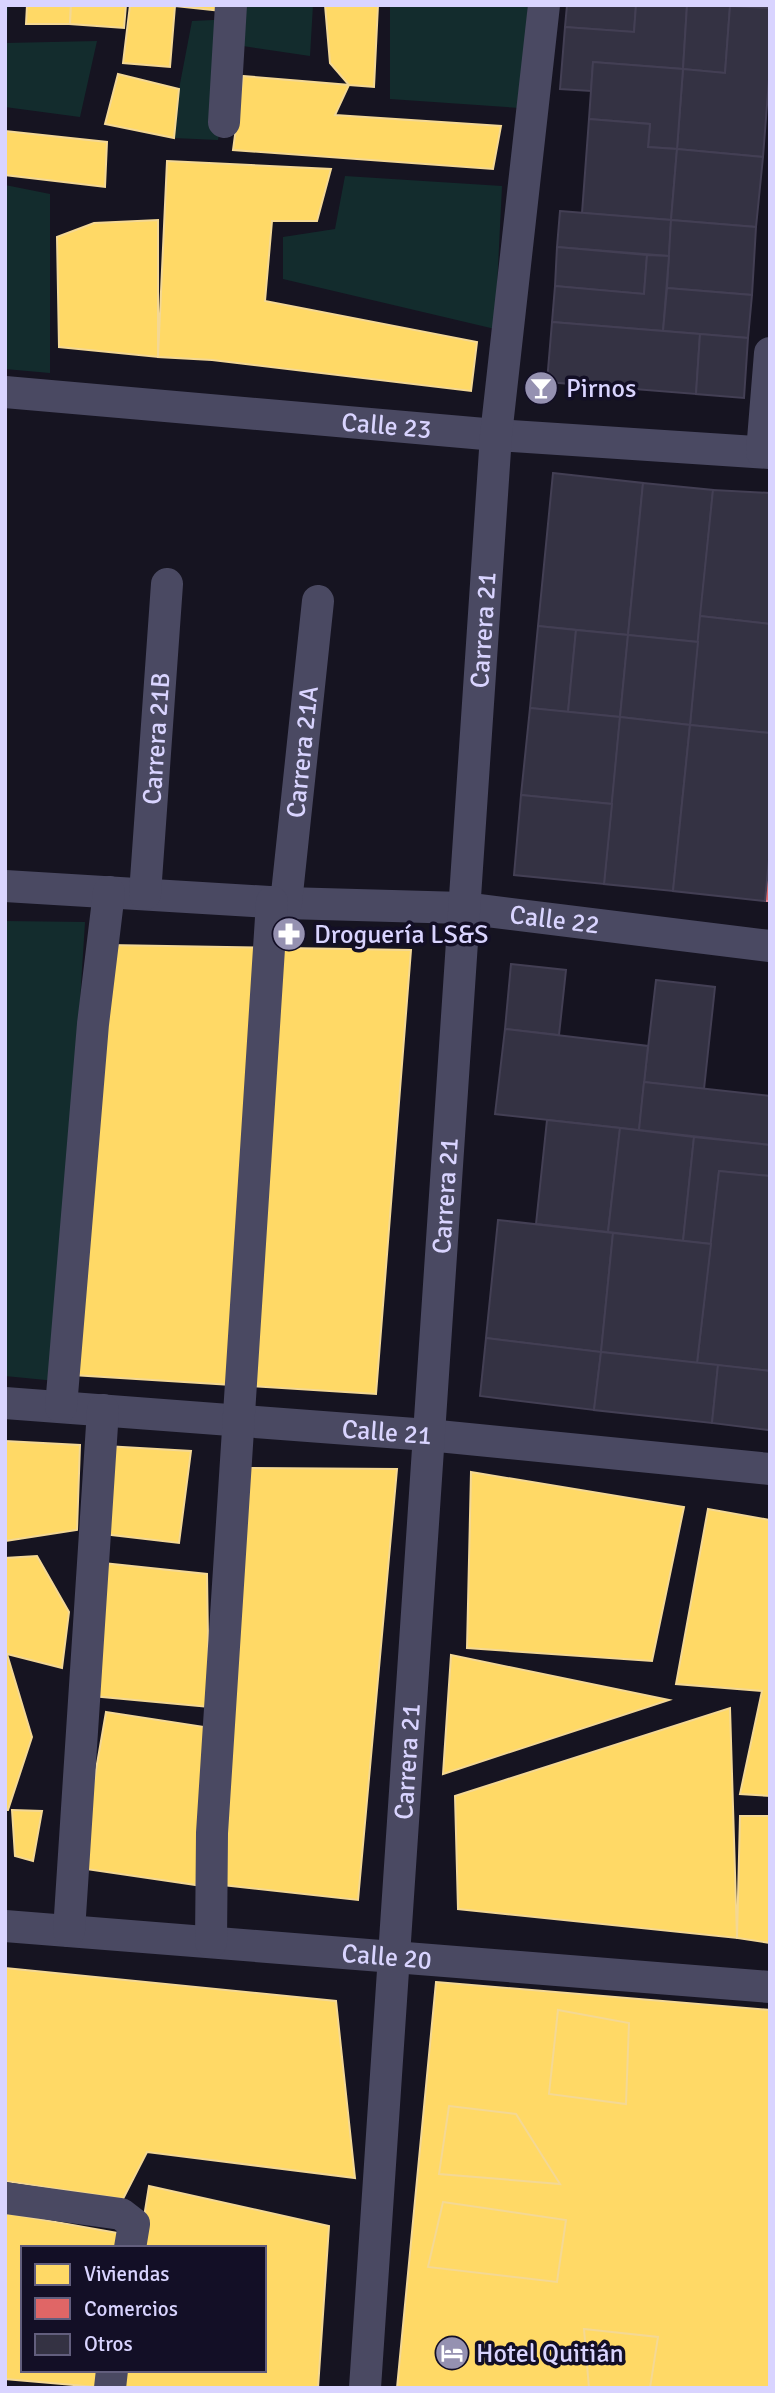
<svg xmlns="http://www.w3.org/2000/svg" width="775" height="2393" viewBox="0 0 775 2393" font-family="Signika,sans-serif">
  <rect width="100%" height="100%" fill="#161421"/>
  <g fill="#132c2d">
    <polygon points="5,5 8,5 6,43 97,41 80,117 5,107"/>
    <polygon points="232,5 313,5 310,56 236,45 218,140 174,138 179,89 192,21 233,19"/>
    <polygon points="390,5 528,5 520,108 390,99"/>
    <polygon points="345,176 502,186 495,329 283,279 283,237 335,229"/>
    <polygon points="5,185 50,194 50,373 5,369"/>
    <polygon points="5,921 85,922 56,1381 5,1376"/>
  </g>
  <g fill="#ffd966" stroke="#f4d894" stroke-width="2">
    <polygon points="27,5 71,5 70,24 26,24"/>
    <polygon points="71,5 126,5 124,28 70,24"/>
    <polygon points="130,5 222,5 221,11 175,6 170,67 123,63"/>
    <polygon points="325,5 378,5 374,87 349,85 330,63"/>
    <polygon points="118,74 179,89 174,138 105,124"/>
    <polygon points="243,76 349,85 335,115 501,126 493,169 233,150"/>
    <polygon points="5,131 107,142 105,187 5,175"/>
    <polygon points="167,161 331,169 317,221 272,221 265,301 477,342 471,391 212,360 158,357"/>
    <polygon points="158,220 158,357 59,347 57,237 94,223"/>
    <polygon points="108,945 411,950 376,1394 73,1375"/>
    <polygon points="5,1441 80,1445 77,1530 5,1541"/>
    <polygon points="105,1446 191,1451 179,1543 95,1533"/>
    <polygon points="244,1468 397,1469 358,1900 223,1885"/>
    <polygon points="471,1472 684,1507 652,1661 467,1648"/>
    <polygon points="708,1509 770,1520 770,1796 740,1794 762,1691 676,1684"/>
    <polygon points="37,1556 69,1612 62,1668 7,1654 32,1737 8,1810 5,1810 5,1558"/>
    <polygon points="103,1563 207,1574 209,1707 92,1696"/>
    <polygon points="451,1655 669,1700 443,1774"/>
    <polygon points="730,1708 737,1938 458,1909 455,1796"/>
    <polygon points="106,1712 211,1728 196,1885 79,1868"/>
    <polygon points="12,1810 42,1811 33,1861 15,1856"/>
    <polygon points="740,1816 770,1816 770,1943 737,1938"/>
    <polygon points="5,1968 336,2001 355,2178 147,2152 123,2199 5,2181"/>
    <polygon points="436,1982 770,2010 770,2388 397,2388"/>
    <polygon points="558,2010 629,2023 626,2104 549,2094"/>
    <polygon points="449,2106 516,2114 560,2184 439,2174"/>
    <polygon points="149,2186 329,2226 318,2388 116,2388 119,2370 264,2370 264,2248 139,2248"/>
    <polygon points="443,2202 566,2220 557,2282 428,2267"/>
    <polygon points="5,2213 118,2233 116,2248 23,2248 23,2370 98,2370 96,2387 5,2379"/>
    <polygon points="584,2329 658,2337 650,2388 589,2388"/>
  </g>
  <polygon fill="#e06666" stroke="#de8794" stroke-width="2" points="770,849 770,901 765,901"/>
  <g fill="#343243" stroke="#433f54" stroke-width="2">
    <polygon points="567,5 636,5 634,32 565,27"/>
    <polygon points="636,5 687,5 683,69 593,62 591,91 560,89 565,27 634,32"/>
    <polygon points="687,5 730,6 725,73 683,69"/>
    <polygon points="730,6 770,8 770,66 763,157 677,149 683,69 725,73"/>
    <polygon points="593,62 683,69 677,149 648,147 650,124 589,119"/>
    <polygon points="589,119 650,124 648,147 677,149 671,220 582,213"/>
    <polygon points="677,149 763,157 756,227 671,220"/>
    <polygon points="560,211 671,220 669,256 557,247"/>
    <polygon points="671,220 756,227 752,295 667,288"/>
    <polygon points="557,247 647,255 644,294 555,286"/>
    <polygon points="647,255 669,256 663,331 552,322 555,286 644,294"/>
    <polygon points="667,288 752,295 748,338 663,331"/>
    <polygon points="552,322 700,334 696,394 547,382"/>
    <polygon points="700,334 748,338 744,398 696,394"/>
    <polygon points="553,473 643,483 628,635 538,626"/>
    <polygon points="643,483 713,490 698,642 628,635"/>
    <polygon points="713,490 770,493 770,624 700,616"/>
    <polygon points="700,616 770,624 770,733 690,725"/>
    <polygon points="538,626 576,630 568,712 530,708"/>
    <polygon points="576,630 628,635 620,717 568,712"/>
    <polygon points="628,635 698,642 690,725 620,717"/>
    <polygon points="530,708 620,717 612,804 521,795"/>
    <polygon points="620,717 690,725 673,891 604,884"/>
    <polygon points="690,725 770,733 770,849 765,901 673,891"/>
    <polygon points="521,795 612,804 604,884 514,875"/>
    <polygon points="511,964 566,970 559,1035 505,1029"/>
    <polygon points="656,980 715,987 704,1089 644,1082"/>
    <polygon points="505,1029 648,1046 639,1130 495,1114"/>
    <polygon points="644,1082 770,1096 770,1145 639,1130"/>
    <polygon points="547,1120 620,1128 608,1232 536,1224"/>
    <polygon points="620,1128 694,1137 683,1241 608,1232"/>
    <polygon points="694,1137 770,1145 770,1176 719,1171 711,1244 683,1241"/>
    <polygon points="719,1171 770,1176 770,1371 697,1363"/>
    <polygon points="498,1220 613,1233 601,1352 486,1338"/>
    <polygon points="613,1233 711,1244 697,1363 601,1352"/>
    <polygon points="486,1338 601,1352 594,1410 480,1396"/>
    <polygon points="601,1352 718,1365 712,1423 594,1410"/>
    <polygon points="718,1365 770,1371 769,1430 712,1423"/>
  </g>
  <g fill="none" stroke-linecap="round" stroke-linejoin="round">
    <g stroke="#4a4962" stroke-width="32">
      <polyline points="224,122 231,5"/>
      <path id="s1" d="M5,392l491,43 274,18"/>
      <polyline points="762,452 770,353"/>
      <path id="s2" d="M5,886l281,17 177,5 307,38"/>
      <path id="s3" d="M145,894l22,-310"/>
      <path id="s4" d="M286,903l32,-302"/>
      <path id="s5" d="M5,1403l423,32 342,34"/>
      <polyline points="61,1407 93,1024 109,892"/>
      <path id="s6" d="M5,1926l765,61"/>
      <polyline points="69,1931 103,1410"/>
      <polyline points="211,1942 212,1833 272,902"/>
      <polyline points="5,2198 121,2214 134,2224 130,2248"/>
      <polyline points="110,2388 112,2370"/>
      <path id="s7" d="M365,2388l131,-1953 48,-430"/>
    </g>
  </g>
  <defs>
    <g id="bar-disc" transform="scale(1.75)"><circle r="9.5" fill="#9591b1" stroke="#130f26"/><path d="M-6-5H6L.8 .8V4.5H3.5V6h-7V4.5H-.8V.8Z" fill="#fff"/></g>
    <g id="pharmacy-disc" transform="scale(1.75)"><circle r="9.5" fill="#9591b1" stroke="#130f26"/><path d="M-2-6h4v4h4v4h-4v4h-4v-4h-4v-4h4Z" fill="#fff"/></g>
    <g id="hotel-disc" transform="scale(1.75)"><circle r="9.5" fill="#9591b1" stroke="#130f26"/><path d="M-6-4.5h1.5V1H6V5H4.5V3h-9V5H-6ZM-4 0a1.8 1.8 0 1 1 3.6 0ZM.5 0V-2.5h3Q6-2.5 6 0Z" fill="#fff"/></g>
  </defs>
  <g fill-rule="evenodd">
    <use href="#bar-disc" x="541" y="388"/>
    <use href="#pharmacy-disc" x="289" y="934"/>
    <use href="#hotel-disc" x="452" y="2353"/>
  </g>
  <g text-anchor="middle" stroke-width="7" stroke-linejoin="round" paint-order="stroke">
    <g font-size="26" fill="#d9d4ff" stroke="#130f26" text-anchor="start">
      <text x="566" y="397">Pirnos</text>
      <text x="314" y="943">Droguería LS&amp;S</text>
      <text x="476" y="2362">Hotel Quitián</text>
    </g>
    <g font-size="26" fill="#d9d4ff" stroke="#130f26">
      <text dy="9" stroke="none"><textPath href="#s1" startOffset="383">Calle 23</textPath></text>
      <text dy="9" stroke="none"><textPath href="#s7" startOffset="1762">Carrera 21</textPath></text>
      <text dy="9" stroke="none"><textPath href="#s3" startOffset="156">Carrera 21B</textPath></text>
      <text dy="9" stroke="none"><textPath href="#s4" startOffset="152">Carrera 21A</textPath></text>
      <text dy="9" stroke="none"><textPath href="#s2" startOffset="551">Calle 22</textPath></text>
      <text dy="9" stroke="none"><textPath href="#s7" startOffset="1195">Carrera 21</textPath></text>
      <text dy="9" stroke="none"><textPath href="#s5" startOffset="383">Calle 21</textPath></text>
      <text dy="9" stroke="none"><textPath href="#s7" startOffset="628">Carrera 21</textPath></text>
      <text dy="9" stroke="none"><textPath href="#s6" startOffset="383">Calle 20</textPath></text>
    </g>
  </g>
  <rect width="775" height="2393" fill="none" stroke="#d9d4ff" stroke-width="14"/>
  <rect x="21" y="2246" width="245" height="126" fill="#130f26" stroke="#625e7d" stroke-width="2"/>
  <rect x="35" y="2264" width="35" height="21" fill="#ffd966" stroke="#625e7d" stroke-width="2"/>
  <text x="84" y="2281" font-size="21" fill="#d9d4ff">Viviendas</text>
  <rect x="35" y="2298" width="35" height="21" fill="#e06666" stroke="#625e7d" stroke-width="2"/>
  <text x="84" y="2316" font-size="21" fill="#d9d4ff">Comercios</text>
  <rect x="35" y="2334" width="35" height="21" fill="#343243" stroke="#625e7d" stroke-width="2"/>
  <text x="84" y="2351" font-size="21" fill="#d9d4ff">Otros</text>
</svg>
